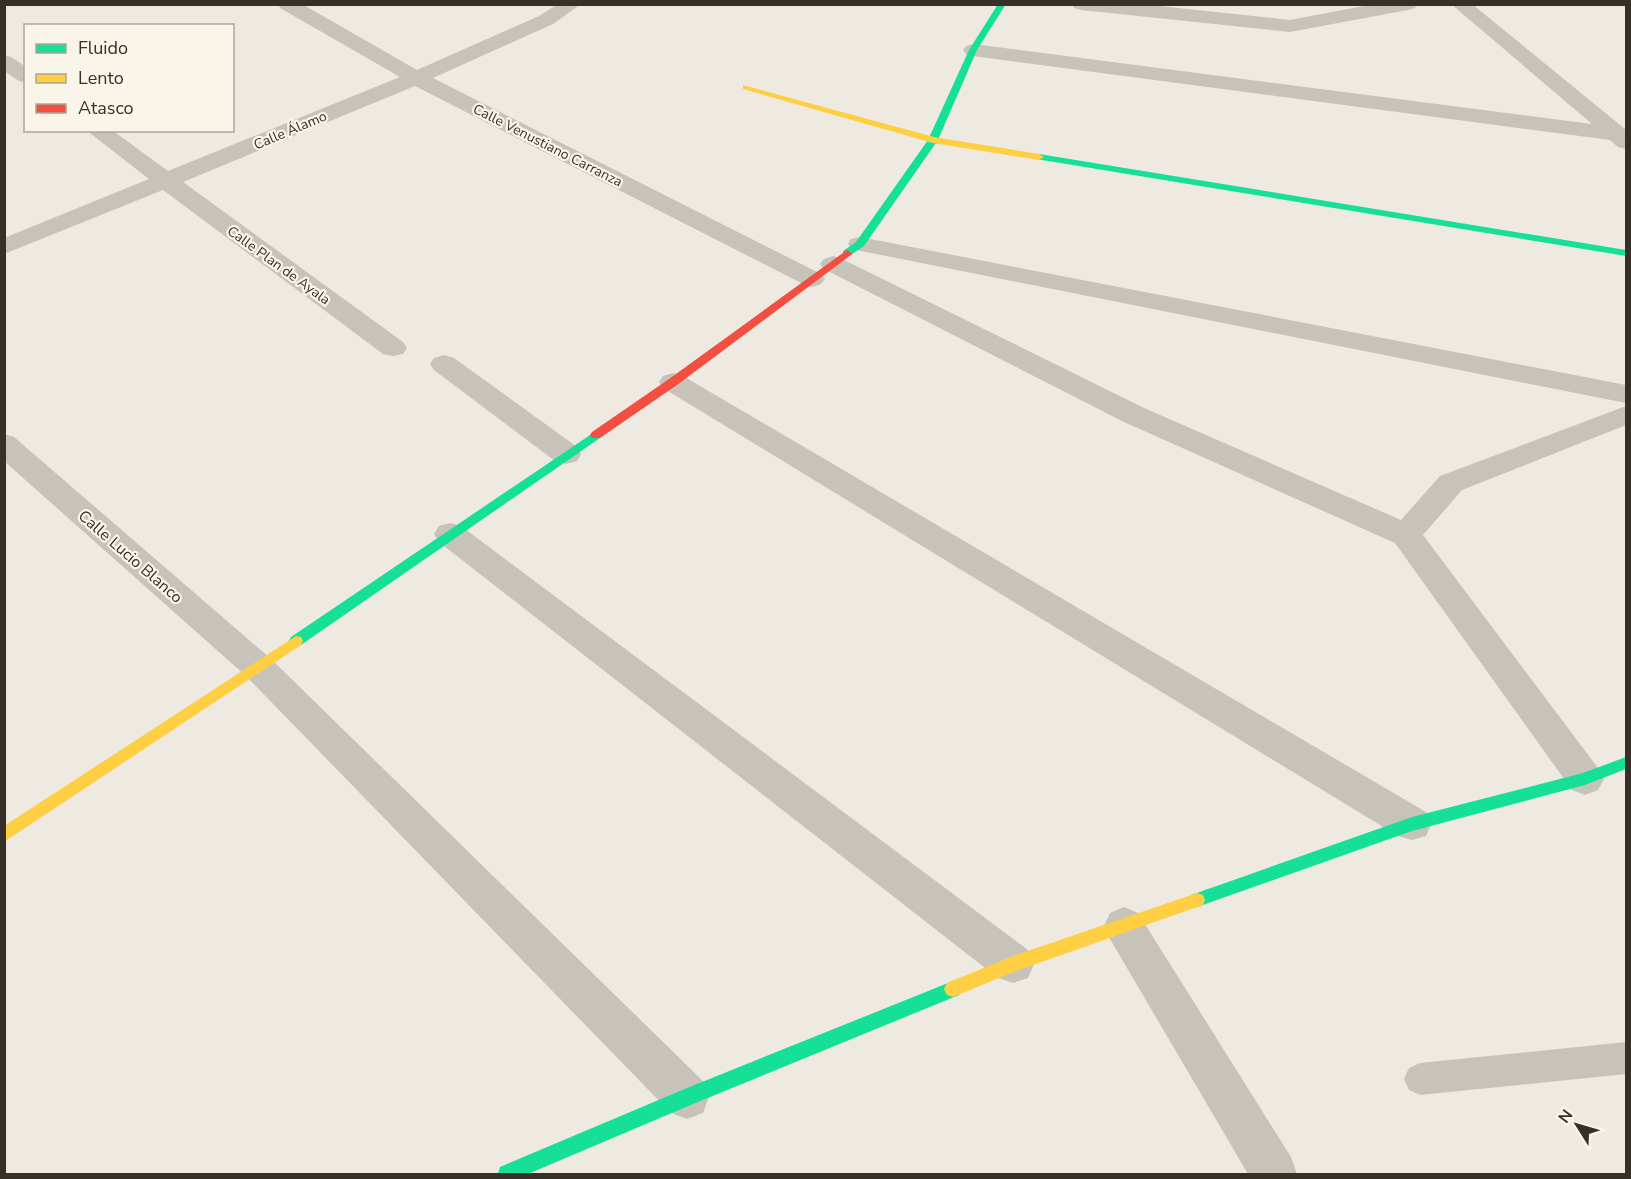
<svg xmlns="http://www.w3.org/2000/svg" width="1631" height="1179" viewBox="0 0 1631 1179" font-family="'Nunito Sans',sans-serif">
  <rect width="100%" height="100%" fill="#eeeae1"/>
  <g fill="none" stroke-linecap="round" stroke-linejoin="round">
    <polygon fill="#c7c2ba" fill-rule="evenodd" points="1626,1042 1626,1074 1420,1095 1409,1090 1404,1079 1409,1068 1420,1063"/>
    <g fill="#c7c2ba" fill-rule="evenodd">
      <polygon points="278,4 302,4 417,70 539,16 558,4 581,4 553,24 433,78 821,274 825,279 821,284 812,287 803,284 415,86 183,182 403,342 407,348 403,354 393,356 383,354 163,190 4,254 4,238 149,179 86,130 112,130 168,171 400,77 280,8"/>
      <polygon points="1072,4 1141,4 1290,20 1374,4 1417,4 1415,8 1408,10 1290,32 1081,10 1074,8"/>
      <polygon points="1451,4 1472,4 1625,129 1626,149 1618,147 1610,140 973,56 966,54 963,50 966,46 973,44 1592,124"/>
      <polygon points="4,55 11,57 26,67 26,83 19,81 4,71"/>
      <polygon points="860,237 1626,385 1626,403 851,249 848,244 851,239"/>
      <polygon points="833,256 842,259 1144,408 1401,520 1440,476 1626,406 1626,425 1462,490 1423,535 1598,768 1604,779 1598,790 1585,795 1572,790 1395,543 1124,422 824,269 820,264 824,259"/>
      <polygon points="444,355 454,358 577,447 581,454 577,461 566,464 555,461 434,370 430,364 434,358"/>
      <polygon points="673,373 683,376 1426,812 1431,824 1426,836 1412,840 1398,836 663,388 659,382 663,376"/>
      <polygon points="4,434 14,437 270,658 703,1081 709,1097 703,1113 687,1119 671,1113 246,676 4,461"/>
      <polygon points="450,523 461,526 1028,950 1034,964 1028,978 1013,983 998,978 439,542 434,534 439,526"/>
      <polygon points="1124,907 1138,913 1291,1157 1297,1174 1248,1174 1110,939 1104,926 1110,913"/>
    </g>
    <g fill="#16e098" fill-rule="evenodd">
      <polygon points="998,4 1006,4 977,50 938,140 864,246 851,255 843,255 843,251 856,242 928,140 969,50"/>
      <polygon points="1039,154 1626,250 1626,256 1036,159 1034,157"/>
      <polygon points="596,431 600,432 602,435 600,438 301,645 291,645 289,641 291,637"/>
      <polygon points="1626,757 1626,769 1585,785 1412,831 1197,907 1191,905 1189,900 1191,895 1412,817 1583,773"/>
      <polygon points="953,981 959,983 962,989 959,995 693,1104 528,1174 498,1174 500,1167 687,1088"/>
    </g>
    <g fill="#ffcf43" fill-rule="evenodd">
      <polygon points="743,85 934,137 1039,154 1044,157 1039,160 933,143 743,89"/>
      <polygon points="296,636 301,637 303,641 301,645 4,842 4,826"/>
      <polygon points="1197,893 1203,895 1205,900 1203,905 1016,971 953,997 947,995 944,989 947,983 1013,956"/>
    </g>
    <polygon fill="#f24e42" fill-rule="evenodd" points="847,250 852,253 851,255 677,385 600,438 592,438 590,435 592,432 669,379"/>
  </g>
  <g text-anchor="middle" stroke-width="4.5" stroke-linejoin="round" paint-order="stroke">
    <g font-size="14" fill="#382f28" stroke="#faf5e9">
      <text transform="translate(290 130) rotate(-23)" y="5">Calle Álamo</text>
      <text transform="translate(548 145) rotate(27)" y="5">Calle Venustiano Carranza</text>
      <text transform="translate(279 265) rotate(36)" y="5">Calle Plan de Ayala</text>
    </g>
    <g font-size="16" fill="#382f28" stroke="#faf5e9">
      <text transform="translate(131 556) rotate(41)" y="6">Calle Lucio Blanco</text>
    </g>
  </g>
  <rect width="1631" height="1179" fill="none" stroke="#382f28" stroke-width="12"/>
  <rect x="24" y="24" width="210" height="108" fill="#faf5e9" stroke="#aca69c" stroke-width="1.5"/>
  <rect x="36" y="44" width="30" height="9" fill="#16e098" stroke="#aca69c" stroke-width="1.5"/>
  <text x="78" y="54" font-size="18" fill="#382f28">Fluido</text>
  <rect x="36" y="74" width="30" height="9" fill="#ffcf43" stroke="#aca69c" stroke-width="1.5"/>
  <text x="78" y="84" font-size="18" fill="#382f28">Lento</text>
  <rect x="36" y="104" width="30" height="9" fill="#f24e42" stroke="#aca69c" stroke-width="1.5"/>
  <text x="78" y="114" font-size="18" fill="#382f28">Atasco</text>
  <g transform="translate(1577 1125) rotate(307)" stroke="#faf5e9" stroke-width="4.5" paint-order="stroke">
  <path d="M0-4.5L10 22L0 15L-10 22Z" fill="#382f28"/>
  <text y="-9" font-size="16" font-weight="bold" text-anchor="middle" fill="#382f28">N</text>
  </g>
</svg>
